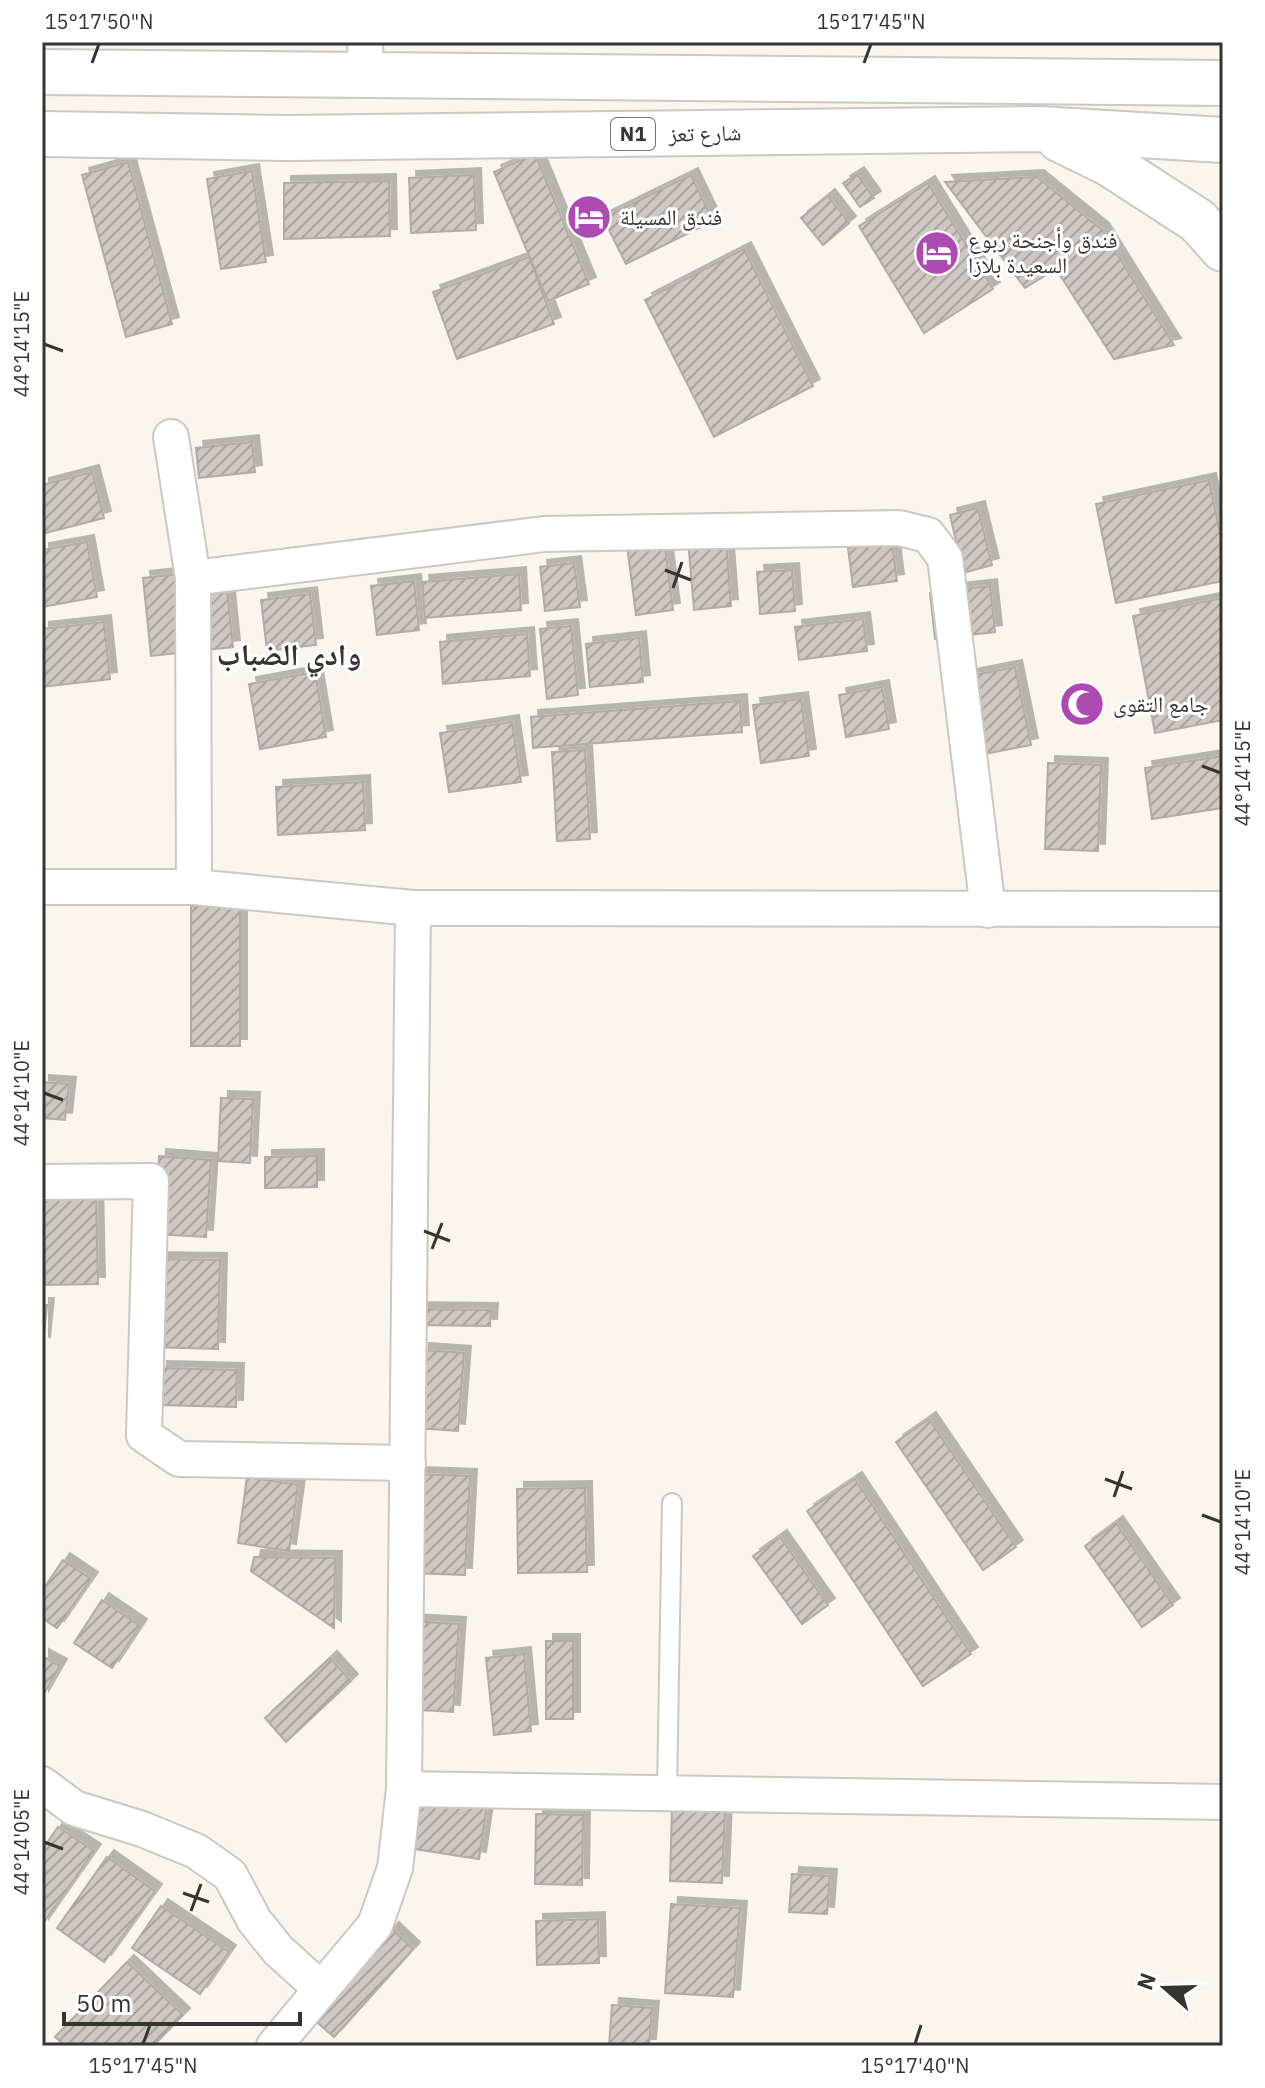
<svg xmlns="http://www.w3.org/2000/svg" width="1265" height="2088" viewBox="0 0 1265 2088" font-family="'IBM Plex Sans','Noto Naskh Arabic',sans-serif">
  <defs>
    <pattern id="building-hatch" width="6" height="6" patternUnits="userSpaceOnUse" patternTransform="scale(2)"><rect width="6" height="6" fill="#cfc7c2"/><path d="M-1 1l2-2M0 6l6-6M5 7l2-2" fill="none" stroke="#a9a29e"/></pattern>
    <filter id="shadow"><feDropShadow dx="7" dy="-7" stdDeviation="0" flood-color="#0004"/></filter>
  </defs>
  <rect width="100%" height="100%" fill="#faf6ee"/>
  <g fill="url(#building-hatch)" stroke="#b2aba5" stroke-width="2" filter="url(#shadow)">
    <polygon points="535,154 589,284 548,301 494,172"/>
    <polygon points="128,162 172,324 126,337 82,175"/>
    <polygon points="252,171 266,262 221,269 207,179"/>
    <polygon points="857,174 874,198 860,207 843,183"/>
    <polygon points="474,175 476,230 411,233 409,178"/>
    <polygon points="691,175 713,221 626,264 603,218"/>
    <polygon points="1037,177 1102,230 1174,345 1114,359 1056,269 1025,288 945,182"/>
    <polygon points="389,181 390,236 284,239 284,183"/>
    <polygon points="928,183 993,289 924,333 859,226"/>
    <polygon points="828,196 849,223 823,245 801,218"/>
    <polygon points="744,249 813,386 714,437 645,300"/>
    <polygon points="529,257 554,324 457,359 433,292"/>
    <polygon points="252,442 255,472 199,478 196,448"/>
    <polygon points="92,472 104,518 42,534 42,485"/>
    <polygon points="1209,480 1223,547 1223,581 1116,603 1096,504"/>
    <polygon points="978,508 992,565 963,573 950,515"/>
    <polygon points="725,526 731,606 694,610 687,529"/>
    <polygon points="663,532 673,610 636,615 626,538"/>
    <polygon points="87,542 97,597 42,607 42,550"/>
    <polygon points="892,542 897,581 853,587 848,548"/>
    <polygon points="574,563 580,607 545,611 540,567"/>
    <polygon points="225,569 233,647 151,656 143,578"/>
    <polygon points="792,570 795,611 760,614 757,572"/>
    <polygon points="519,574 521,610 425,618 422,582"/>
    <polygon points="414,581 419,630 377,635 371,586"/>
    <polygon points="990,586 995,632 935,639 930,593"/>
    <polygon points="310,594 316,645 267,651 261,600"/>
    <polygon points="1223,598 1223,720 1155,733 1133,616"/>
    <polygon points="863,619 867,651 799,660 795,627"/>
    <polygon points="104,622 110,679 42,687 42,629"/>
    <polygon points="571,626 578,695 547,699 540,629"/>
    <polygon points="527,634 530,676 443,684 440,642"/>
    <polygon points="639,638 643,682 590,687 586,644"/>
    <polygon points="1015,667 1031,745 974,756 959,678"/>
    <polygon points="315,672 326,737 260,749 249,684"/>
    <polygon points="882,687 889,729 846,737 839,695"/>
    <polygon points="801,699 809,756 761,763 753,705"/>
    <polygon points="740,701 742,732 533,748 531,717"/>
    <polygon points="512,722 521,782 449,792 440,733"/>
    <polygon points="585,750 590,839 557,841 552,752"/>
    <polygon points="1223,756 1223,808 1152,819 1145,768"/>
    <polygon points="1048,763 1101,765 1098,851 1045,849"/>
    <polygon points="363,782 365,830 278,835 276,787"/>
    <polygon points="240,905 240,1046 191,1046 191,906"/>
    <polygon points="42,1082 69,1084 65,1120 42,1118"/>
    <polygon points="221,1098 253,1099 250,1163 218,1161"/>
    <polygon points="159,1156 211,1160 206,1237 154,1234"/>
    <polygon points="317,1156 317,1187 265,1188 265,1157"/>
    <polygon points="96,1192 98,1284 45,1285 43,1194"/>
    <polygon points="150,1259 220,1260 218,1349 148,1347"/>
    <polygon points="42,1305 47,1305 43,1344 42,1344"/>
    <polygon points="408,1309 491,1310 490,1326 408,1325"/>
    <polygon points="422,1350 464,1353 458,1431 416,1428"/>
    <polygon points="160,1368 237,1370 236,1407 159,1405"/>
    <polygon points="929,1419 1016,1547 983,1570 896,1442"/>
    <polygon points="415,1474 470,1476 465,1575 410,1573"/>
    <polygon points="247,1477 298,1485 289,1551 238,1543"/>
    <polygon points="855,1479 971,1654 923,1686 807,1511"/>
    <polygon points="585,1488 587,1572 518,1573 517,1489"/>
    <polygon points="1116,1523 1173,1605 1142,1627 1085,1546"/>
    <polygon points="780,1537 828,1605 802,1624 753,1556"/>
    <polygon points="254,1557 335,1558 334,1628 251,1571"/>
    <polygon points="63,1560 91,1579 57,1628 42,1618 42,1591"/>
    <polygon points="102,1600 140,1626 112,1668 74,1643"/>
    <polygon points="407,1621 459,1624 453,1712 402,1709"/>
    <rect x="546" y="1641" width="27" height="78"/>
    <polygon points="524,1654 531,1731 494,1735 486,1658"/>
    <polygon points="42,1656 60,1666 42,1697"/>
    <polygon points="330,1658 351,1681 286,1742 265,1718"/>
    <polygon points="410,1794 487,1805 479,1859 401,1847"/>
    <polygon points="672,1806 725,1808 722,1883 670,1881"/>
    <polygon points="536,1814 583,1815 582,1885 535,1884"/>
    <polygon points="58,1827 94,1851 42,1925 42,1850"/>
    <polygon points="107,1857 155,1891 104,1962 57,1928"/>
    <polygon points="792,1874 830,1876 827,1914 789,1912"/>
    <polygon points="671,1904 740,1908 733,1997 665,1993"/>
    <polygon points="161,1906 229,1952 200,1994 132,1948"/>
    <polygon points="598,1919 599,1963 537,1965 536,1921"/>
    <polygon points="392,1929 413,1949 334,2037 312,2018"/>
    <polygon points="127,1962 183,2015 153,2046 65,2046 55,2037"/>
    <polygon points="612,2005 652,2008 649,2046 609,2046"/>
  </g>
  <g fill="none" stroke-linecap="round" stroke-linejoin="round">
    <g stroke="#ccc8c0" stroke-width="22">
      <polyline id="lane" points="667,1793 672,1503"/>
    </g>
    <g stroke="#ccc8c0" stroke-width="38">
      <g id="street">
        <polyline points="365,42 366,74"/>
        <polyline points="171,437 193,578 194,887"/>
        <polyline points="193,578 544,534 899,528 928,535 945,558 988,910"/>
        <polyline points="42,887 194,887 413,908 1223,909"/>
        <polyline points="42,1182 151,1181 144,1435 179,1459 408,1463"/>
        <polyline points="42,1784 74,1808 142,1829 196,1851 230,1875 254,1920 278,1950 321,1989"/>
        <polyline points="404,1789 1223,1802"/>
        <polyline points="274,2046 375,1925 395,1868 404,1789 413,908"/>
      </g>
    </g>
    <g stroke="#ccc8c0" stroke-width="48">
      <g id="highway">
        <polyline points="42,72 1223,83"/>
        <polyline points="42,134 288,138 1039,129 1223,140"/>
        <polyline points="1059,139 1110,164 1198,221 1223,249"/>
      </g>
    </g>
    <use href="#lane" stroke="#fff" stroke-width="18"/>
    <use href="#street" stroke="#fff" stroke-width="34"/>
    <use href="#highway" stroke="#fff" stroke-width="44"/>
  </g>
  <path fill="none" stroke="#353430" stroke-width="3" d="M92,63l7,-19M864,63l7,-19M44,344l19,7M665,570l26,10M673,588l9,-26M1202,766l19,7M44,1093l19,7M424,1231l26,10M432,1249l10,-26M1105,1479l27,10M1114,1497l9,-26M1202,1515l19,7M44,1842l19,7M183,1893l26,9M191,1911l10,-27M143,2044l7,-19M915,2044l6,-19"/>
  <defs>
    <g id="hotel-disc" transform="scale(2.3)"><circle r="9.5" fill="#ae4bb2" stroke="#fff"/><path d="M-6-4.5h1.5V1H6V5H4.5V3h-9V5H-6ZM-4 0a1.8 1.8 0 1 1 3.6 0ZM.5 0V-2.5h3Q6-2.5 6 0Z" fill="#fff"/></g>
    <g id="mosque-disc" transform="scale(2.3)"><circle r="9.5" fill="#ae4bb2" stroke="#fff"/><path d="M3.5-4.9A6 6 0 1 0 3.5 4.9A5 5 0 1 1 3.5-4.9Z" fill="#fff"/></g>
  </defs>
  <g fill-rule="evenodd">
    <use href="#hotel-disc" x="589" y="217"/>
    <use href="#hotel-disc" x="937" y="253"/>
    <use href="#mosque-disc" x="1082" y="704"/>
  </g>
  <g text-anchor="middle" stroke-width="6" stroke-linejoin="round" paint-order="stroke">
    <rect fill="#fff" stroke="#72716e" stroke-width="2" x="611" y="118" width="44" height="32" rx="6"/>
    <g font-size="20" font-weight="bold" fill="#353430">
      <text x="633" y="141">N1</text>
    </g>
    <g font-size="22" fill="#353430" stroke="#fff">
      <text transform="translate(705 133) rotate(-1)" y="8">شارع تعز</text>
    </g>
    <g font-size="22" fill="#353430" stroke="#fff" text-anchor="start">
      <text x="620" y="225">فندق المسيلة</text>
      <text x="968" y="248">فندق وأجنحة ربوع<tspan x="968" dy="25">السعيدة بلازا</tspan></text>
      <text x="1113" y="712">جامع التقوى</text>
    </g>
    <g font-size="30" font-weight="bold" fill="#353430" stroke="#fff">
      <text x="289" y="665">وادي الضباب</text>
    </g>
  </g>
  <rect width="1265" height="2088" fill="none" stroke="#ffffff" stroke-width="88"/>
  <g transform="translate(1165 1988) rotate(290)" stroke="#ffffff" stroke-width="6" paint-order="stroke">
  <path d="M0-6L14 30L0 20L-14 30Z" fill="#353430"/>
  <text y="-12" font-size="22" font-weight="bold" text-anchor="middle" fill="#353430">N</text>
  </g>
  <path d="M64 2012v12h236v-12" fill="none" stroke="#353430" stroke-width="4"/>
  <text x="76" y="2012" font-size="24" fill="#353430" stroke="#ffffff" stroke-width="6" paint-order="stroke">50 m</text>
  <rect x="44" y="44" width="1177" height="2000" fill="none" stroke="#353430" stroke-width="3"/>
  <g font-size="20" text-anchor="middle" fill="#353430">
    <text x="99" y="29">15°17'50"N</text>
    <text x="871" y="29">15°17'45"N</text>
    <text transform="translate(22 344) rotate(-90)" y="7">44°14'15"E</text>
    <text transform="translate(1243 773) rotate(-90)" y="7">44°14'15"E</text>
    <text transform="translate(22 1093) rotate(-90)" y="7">44°14'10"E</text>
    <text transform="translate(1243 1522) rotate(-90)" y="7">44°14'10"E</text>
    <text transform="translate(22 1842) rotate(-90)" y="7">44°14'05"E</text>
    <text x="143" y="2073">15°17'45"N</text>
    <text x="915" y="2073">15°17'40"N</text>
  </g>
</svg>
